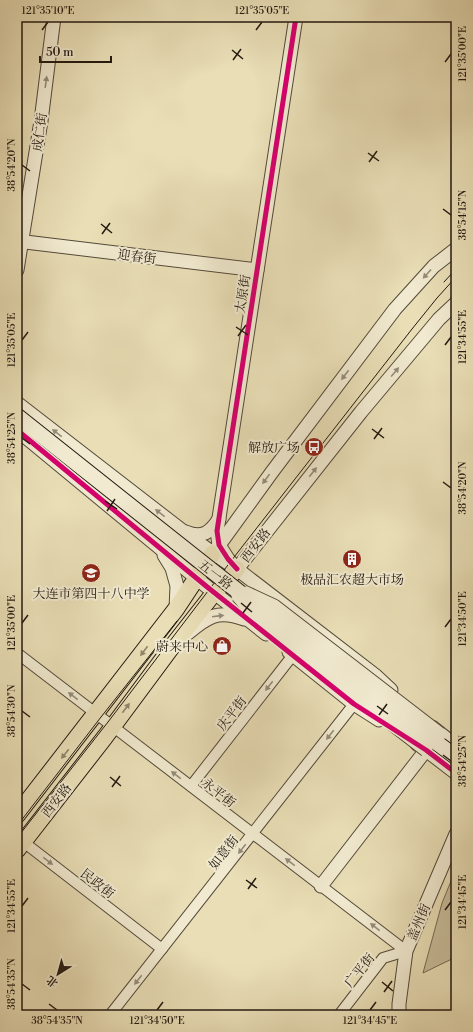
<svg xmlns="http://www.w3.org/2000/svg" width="473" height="1032" viewBox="0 0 473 1032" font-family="'Libre Bodoni','Noto Serif SC',serif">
  <rect width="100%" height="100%" fill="#e9deb6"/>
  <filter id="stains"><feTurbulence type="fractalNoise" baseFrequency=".005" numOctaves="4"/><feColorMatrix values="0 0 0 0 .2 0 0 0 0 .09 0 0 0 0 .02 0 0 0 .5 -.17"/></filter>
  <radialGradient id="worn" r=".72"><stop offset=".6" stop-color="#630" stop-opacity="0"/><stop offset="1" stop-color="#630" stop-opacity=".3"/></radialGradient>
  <polygon fill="#c7bd9a" stroke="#756b55" points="456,869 456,957 423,973 442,903"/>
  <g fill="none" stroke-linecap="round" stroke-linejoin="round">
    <g stroke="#544a3a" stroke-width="12">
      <g id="minor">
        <polyline points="17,653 406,951"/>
        <polyline points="191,786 293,655"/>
        <polyline points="17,837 162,949"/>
        <polyline points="110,1015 354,704"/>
        <polyline points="339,1015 383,958 406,951"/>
      </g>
    </g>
    <g stroke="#544a3a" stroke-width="15">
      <g id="tertiary">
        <polyline points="17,241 257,270"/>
        <polyline points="17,270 41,121 54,17"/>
        <polyline points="17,403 193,539 213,553 237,569 376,676 391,690"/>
        <polyline points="17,430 206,586 266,634"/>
        <path d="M186,532c16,7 25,0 33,-13"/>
        <polyline points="217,548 272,472 395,309 434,266 456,249"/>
        <polyline points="164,555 172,568 177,586 176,609"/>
        <polyline points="237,569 228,559 219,545 217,531 296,17"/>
        <polyline points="237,569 361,412 439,319 456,303"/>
        <path d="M188,633c19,-16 30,-24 56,-14"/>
        <polyline points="289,652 354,704 379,720"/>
        <polyline points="432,727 456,746"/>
        <polyline points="417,744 426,750 456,773"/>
        <polyline points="321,886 426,750"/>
        <polyline points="399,1015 399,1004 406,951 456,834"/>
      </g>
    </g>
    <g stroke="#231910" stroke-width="18">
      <g id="primary">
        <polyline points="17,815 176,609 213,553"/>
        <polyline points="17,850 105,737 174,644 214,593 237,569"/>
      </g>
    </g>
    <use href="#minor" stroke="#f1ead0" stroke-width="10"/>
    <use href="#tertiary" stroke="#f1ead0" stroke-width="13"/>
    <use href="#primary" stroke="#e9deb6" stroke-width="16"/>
    <g stroke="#231910" stroke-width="1">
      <polyline points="444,282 456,269"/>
      <polyline points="17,826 101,717 177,621"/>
      <polyline points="17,838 108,722 231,561 412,329 437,298 456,277"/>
    </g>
    <g stroke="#544a3a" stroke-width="15" stroke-linecap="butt">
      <g id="tertiary-bridge">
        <polyline points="246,593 274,606 440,734"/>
        <polyline points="238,596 260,622 426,750"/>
      </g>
    </g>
    <g stroke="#231910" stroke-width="17" stroke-linecap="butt">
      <polyline id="secondary-bridge" points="17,416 230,585 364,689 456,757"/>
    </g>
    <use href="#tertiary-bridge" stroke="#f1ead0" stroke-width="13"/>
    <use href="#secondary-bridge" stroke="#f1ead0" stroke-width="15"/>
    <g stroke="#f1ead0" stroke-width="8">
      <g id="cycleway">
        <polyline points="17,430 206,586 354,704 426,750 456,773"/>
        <polyline points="237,569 228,559 219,545 217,531 296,17"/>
      </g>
    </g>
    <use href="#cycleway" stroke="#d6006c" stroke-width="5"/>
  </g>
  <defs><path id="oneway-solid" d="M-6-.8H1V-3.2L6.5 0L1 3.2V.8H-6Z"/></defs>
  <g fill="#948c7a">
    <use href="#oneway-solid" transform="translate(46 82) rotate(-82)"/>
    <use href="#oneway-solid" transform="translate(427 274) rotate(132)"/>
    <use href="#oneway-solid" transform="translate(395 372) rotate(-50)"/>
    <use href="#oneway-solid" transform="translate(345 375) rotate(127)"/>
    <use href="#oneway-solid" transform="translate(57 433) rotate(-142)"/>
    <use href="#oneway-solid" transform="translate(313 472) rotate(-52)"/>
    <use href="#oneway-solid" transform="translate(266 479) rotate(126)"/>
    <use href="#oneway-solid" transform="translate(160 513) rotate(-142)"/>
    <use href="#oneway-solid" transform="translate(218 616) rotate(-7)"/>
    <use href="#oneway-solid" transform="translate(269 686) rotate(128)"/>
    <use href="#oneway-solid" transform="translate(73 696) rotate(-143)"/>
    <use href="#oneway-solid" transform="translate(330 735) rotate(128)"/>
    <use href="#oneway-solid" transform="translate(176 775) rotate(-143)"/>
    <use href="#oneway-solid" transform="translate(242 849) rotate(128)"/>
    <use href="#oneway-solid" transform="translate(48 861) rotate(38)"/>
    <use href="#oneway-solid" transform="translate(290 862) rotate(-143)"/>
    <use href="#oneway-solid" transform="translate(375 927) rotate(-142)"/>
    <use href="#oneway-solid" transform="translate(138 980) rotate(128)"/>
  </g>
  <g fill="#90856b">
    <use href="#oneway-solid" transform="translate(144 651) rotate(127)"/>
    <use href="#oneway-solid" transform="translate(126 708) rotate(-53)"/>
    <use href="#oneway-solid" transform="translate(65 754) rotate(128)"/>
  </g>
  <path fill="none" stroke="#231910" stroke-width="1.5" d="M42,30l6,-8M256,30l6,-8M232,50l11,9M233,60l8,-11M445,62l6,-8M368,153l11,8M369,162l8,-11M22,165l8,6M443,209l8,6M101,224l11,9M102,234l8,-11M236,327l12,8M238,336l8,-11M22,340l6,-8M445,345l6,-8M372,429l12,9M22,438l8,6M374,439l8,-11M443,482l8,6M105,501l12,8M107,511l8,-12M241,603l11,9M243,613l8,-11M22,623l6,-8M445,627l6,-8M377,706l11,8M22,711l8,6M379,715l8,-11M443,755l8,6M110,777l11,9M112,787l8,-11M246,880l11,8M248,889l8,-11M22,906l6,-8M445,910l6,-8M382,982l11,9M22,984l8,6M384,992l8,-11M49,1004l8,6M157,1010l6,-8M370,1010l6,-8"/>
  <defs>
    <g id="bus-disc" transform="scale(1)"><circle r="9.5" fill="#8f2418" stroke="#f1ead0"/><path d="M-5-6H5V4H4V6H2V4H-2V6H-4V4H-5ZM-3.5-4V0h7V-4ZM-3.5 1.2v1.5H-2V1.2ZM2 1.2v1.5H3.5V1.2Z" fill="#fff"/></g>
    <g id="building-disc" transform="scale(1)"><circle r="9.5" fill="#8f2418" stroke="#f1ead0"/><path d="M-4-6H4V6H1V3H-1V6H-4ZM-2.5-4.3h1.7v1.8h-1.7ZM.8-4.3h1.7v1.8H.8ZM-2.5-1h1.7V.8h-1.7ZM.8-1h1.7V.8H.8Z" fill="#fff"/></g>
    <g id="school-disc" transform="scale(1)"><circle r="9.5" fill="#8f2418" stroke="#f1ead0"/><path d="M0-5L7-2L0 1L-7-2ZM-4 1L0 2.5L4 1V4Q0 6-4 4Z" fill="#fff"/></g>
    <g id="shop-disc" transform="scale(1)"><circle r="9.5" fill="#8f2418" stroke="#f1ead0"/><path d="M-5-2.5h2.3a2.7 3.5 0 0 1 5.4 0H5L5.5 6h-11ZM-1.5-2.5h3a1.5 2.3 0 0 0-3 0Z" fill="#fff"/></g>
  </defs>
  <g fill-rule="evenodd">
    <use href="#bus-disc" x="314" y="447"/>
    <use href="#building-disc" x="352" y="559"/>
    <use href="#school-disc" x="91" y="573"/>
    <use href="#shop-disc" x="222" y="646"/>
  </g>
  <g text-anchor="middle" stroke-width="4" stroke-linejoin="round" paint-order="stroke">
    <g font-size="13" fill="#231910" stroke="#f1ead0">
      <text transform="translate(39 132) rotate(-82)" y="5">成仁街</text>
      <text transform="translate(137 256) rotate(7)" y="5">迎春街</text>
      <text transform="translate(242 294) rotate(-81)" y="5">太原街</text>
      <text transform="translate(255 545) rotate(-53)" y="5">西安路</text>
      <text transform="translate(216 574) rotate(38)" y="5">五一路</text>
      <text transform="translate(231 713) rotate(-52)" y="5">庆平街</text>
      <text transform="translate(219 792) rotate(38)" y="5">永平街</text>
      <text transform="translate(56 800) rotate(-52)" y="5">西安路</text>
      <text transform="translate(223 852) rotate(-52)" y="5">如意街</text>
      <text transform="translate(98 883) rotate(38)" y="5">民政街</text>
      <text transform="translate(418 922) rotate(-67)" y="5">盖州街</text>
      <text transform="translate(359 970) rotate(-51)" y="5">广平街</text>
    </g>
    <g font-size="13" fill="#231910" stroke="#f1ead0" text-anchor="end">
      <text x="300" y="452">解放广场</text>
      <text x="352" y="584" text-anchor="middle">极品汇农超大市场</text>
      <text x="91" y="598" text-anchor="middle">大连市第四十八中学</text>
      <text x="208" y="651">蔚来中心</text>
    </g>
  </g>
  <rect width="473" height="1032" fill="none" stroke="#e9deb6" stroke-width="44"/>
  <g transform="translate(58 974) rotate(217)" stroke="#f1ead0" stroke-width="3" paint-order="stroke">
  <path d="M0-3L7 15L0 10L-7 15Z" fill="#231910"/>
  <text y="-6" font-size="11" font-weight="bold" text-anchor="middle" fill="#231910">北</text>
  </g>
  <path d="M40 56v6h71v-6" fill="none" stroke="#231910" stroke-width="2"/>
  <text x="46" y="56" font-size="12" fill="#231910" stroke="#f1ead0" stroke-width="3" paint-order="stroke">50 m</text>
  <rect x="22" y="22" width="429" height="988" fill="none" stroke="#231910" stroke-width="1.5"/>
  <g font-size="10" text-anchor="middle" fill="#231910">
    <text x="48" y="14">121°35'10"E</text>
    <text x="262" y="14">121°35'05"E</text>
    <text transform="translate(462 54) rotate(-90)" y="4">121°35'00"E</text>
    <text transform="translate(11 165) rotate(-90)" y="4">38°54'20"N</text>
    <text transform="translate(462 215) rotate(-90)" y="4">38°54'15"N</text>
    <text transform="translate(462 337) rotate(-90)" y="4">121°34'55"E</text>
    <text transform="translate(11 340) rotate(-90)" y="4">121°35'05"E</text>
    <text transform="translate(11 438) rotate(-90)" y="4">38°54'25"N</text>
    <text transform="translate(462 488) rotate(-90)" y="4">38°54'20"N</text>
    <text transform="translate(462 619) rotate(-90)" y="4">121°34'50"E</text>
    <text transform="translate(11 623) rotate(-90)" y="4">121°35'00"E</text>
    <text transform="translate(11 711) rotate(-90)" y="4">38°54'30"N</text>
    <text transform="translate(462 761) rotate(-90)" y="4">38°54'25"N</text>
    <text transform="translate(462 902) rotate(-90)" y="4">121°34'45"E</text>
    <text transform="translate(11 906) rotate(-90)" y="4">121°34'55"E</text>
    <text transform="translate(11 984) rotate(-90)" y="4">38°54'35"N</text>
    <text x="57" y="1024">38°54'35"N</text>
    <text x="157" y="1024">121°34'50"E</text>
    <text x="370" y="1024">121°34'45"E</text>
  </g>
  <rect width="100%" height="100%" filter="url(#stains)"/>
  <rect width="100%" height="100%" fill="url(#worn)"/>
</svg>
